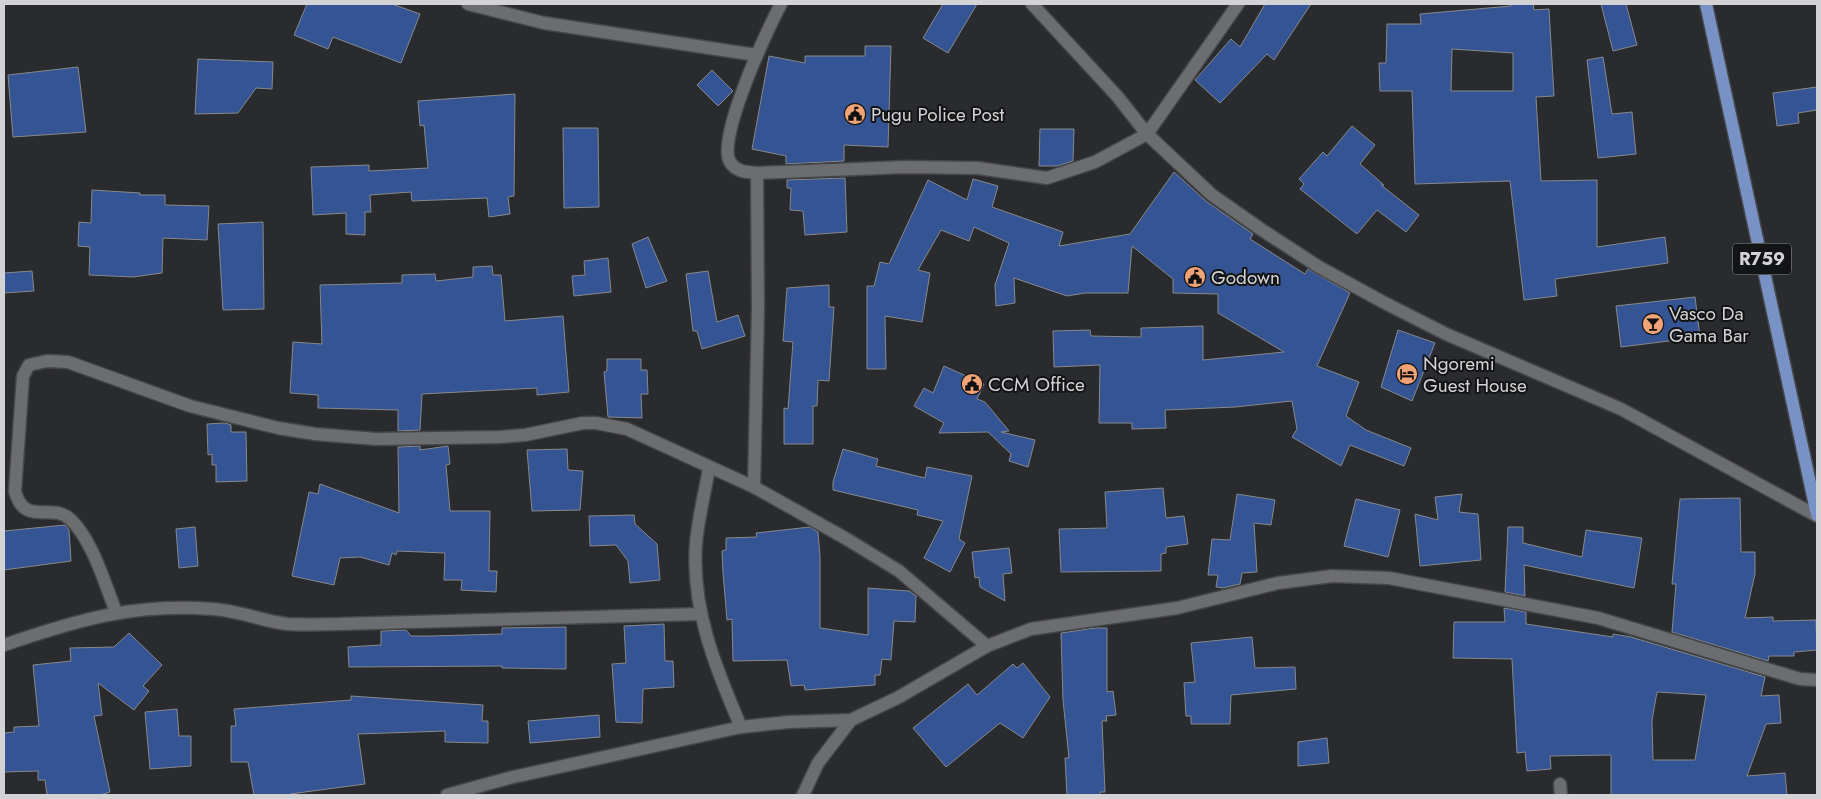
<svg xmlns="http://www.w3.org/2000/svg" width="1821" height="799" viewBox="0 0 1821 799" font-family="Jost,sans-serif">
  <rect width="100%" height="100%" fill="#2a2b2e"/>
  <g fill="#345493" stroke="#87898c" fill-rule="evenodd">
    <polygon points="307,4 392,4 420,14 401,63 333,37 328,49 294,35"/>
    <polygon points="943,4 977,4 948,53 923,38"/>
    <polygon points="1265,4 1311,4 1274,60 1267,54 1220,103 1195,80 1231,39 1240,47"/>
    <path d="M1511,4h22l1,6 15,-1 5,87 -18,1 5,84 56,-1v67l68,-10 3,26 -113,16 2,17 -33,4 -14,-119 -95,3 -3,-93h-32l-1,-28h7l1,-39h34l-1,-10 91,-8zM1452,49l61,4v38h-62z"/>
    <polygon points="1601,4 1626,4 1637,45 1613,51"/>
    <polygon points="865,46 891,46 888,147 844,145 844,161 786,164 786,156 752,149 769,56 805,63 805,56 865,56"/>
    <polygon points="1603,57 1612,114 1632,112 1636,154 1598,158 1587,60"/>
    <polygon points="198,59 273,62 272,89 256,88 238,113 195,114"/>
    <polygon points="78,67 86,132 13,137 8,75"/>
    <polygon points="712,70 733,91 718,106 697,85"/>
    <polygon points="1817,87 1817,110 1798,113 1799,123 1777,126 1773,93"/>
    <polygon points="515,94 514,196 508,197 510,214 489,217 487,198 412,201 411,192 370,195 371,212 365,212 365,235 346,234 346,213 313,215 311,167 369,165 369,171 428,168 424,125 420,126 418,101"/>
    <polygon points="1352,126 1375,145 1360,164 1384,185 1381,185 1419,215 1406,232 1377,210 1357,234 1300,189 1304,184 1299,179 1323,152 1327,156"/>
    <polygon points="563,128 598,128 599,207 564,208"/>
    <polygon points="1040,129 1074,129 1073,161 1057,166 1039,166"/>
    <polygon points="1174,172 1207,202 1253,234 1250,239 1305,274 1308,269 1350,293 1317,366 1359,382 1346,416 1366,430 1411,448 1404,466 1350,445 1341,466 1292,437 1297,429 1292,401 1235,407 1165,410 1166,428 1132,429 1132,423 1099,423 1100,365 1054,367 1053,331 1090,330 1091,336 1141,337 1141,328 1203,326 1203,360 1284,352 1218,313 1218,294 1173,293 1173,279 1132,246 1128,293 1085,293 1067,296 1014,278 1015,303 996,306 995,285 1009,243 974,227 969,241 941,230 918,270 930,273 922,322 885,316 886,369 867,369 867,286 874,286 880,262 889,264 928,180 967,200 973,179 998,186 992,207 1063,232 1059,246 1130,234"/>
    <polygon points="845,178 847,232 805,235 803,211 790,210 791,188 787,188 787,180"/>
    <polygon points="92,190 140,193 140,195 165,195 165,205 209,206 207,240 163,238 162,273 133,277 89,275 90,247 78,246 79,222 91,223"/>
    <polygon points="263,222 264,309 223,310 218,224"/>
    <polygon points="648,237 667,281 646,288 632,244"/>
    <polygon points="608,258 611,292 574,296 572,276 585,275 584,261"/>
    <polygon points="492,266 493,275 501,275 505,321 563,316 569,392 537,395 537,388 422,394 420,430 398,431 398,410 318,408 318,395 290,393 293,342 322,344 320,285 402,283 402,275 435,274 436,281 473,277 473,267"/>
    <polygon points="32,271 34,291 4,293 4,273"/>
    <polygon points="708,271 717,322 738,315 745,336 702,349 697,331 693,331 686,274"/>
    <polygon points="829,285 829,307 834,307 829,381 818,380 817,406 813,406 813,444 784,444 784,408 788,409 793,342 783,341 787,288"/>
    <polygon points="1695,297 1700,337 1621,347 1616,306"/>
    <polygon points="1398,330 1435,343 1412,401 1381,387"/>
    <polygon points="607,359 641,359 641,370 647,370 648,394 641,394 642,418 608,417 604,372 607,371"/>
    <polygon points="944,366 984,384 977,399 985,402 1009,431 1001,432 1035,440 1028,467 1009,461 1011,454 988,432 939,433 944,423 914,406 924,388 933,393"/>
    <polygon points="225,423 231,425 231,432 246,432 247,481 216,482 216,465 212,465 212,454 208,455 207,424"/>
    <polygon points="420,446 420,450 448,446 450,464 446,465 450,511 490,511 489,571 497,571 496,592 461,590 462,580 444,580 445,553 397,551 396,555 392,553 389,565 360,557 340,558 334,585 292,576 309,492 318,494 320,484 399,513 398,447"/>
    <polygon points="567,449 568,470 583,471 580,510 532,511 527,450"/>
    <polygon points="843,449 878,459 876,466 925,478 927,467 972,476 959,539 965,543 950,572 924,558 943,521 917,515 918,510 833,490 833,482"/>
    <polygon points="1163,488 1166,518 1184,516 1188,544 1166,547 1166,553 1161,554 1161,571 1061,572 1059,529 1107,528 1105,492"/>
    <polygon points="1237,494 1275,500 1271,525 1254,523 1257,572 1242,573 1240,584 1223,588 1216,587 1218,575 1208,575 1212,539 1230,540"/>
    <polygon points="1462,494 1459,512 1478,514 1481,560 1420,566 1415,514 1438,520 1435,497"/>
    <polygon points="1740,498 1741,552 1755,552 1755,574 1745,618 1773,617 1773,621 1816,620 1817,650 1794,652 1794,656 1769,656 1768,661 1672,632 1676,584 1672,584 1680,499"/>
    <polygon points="1356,499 1400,510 1388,557 1344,546"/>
    <polygon points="634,515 635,524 657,544 660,580 630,583 628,561 616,545 590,546 589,516"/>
    <polygon points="65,525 69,530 71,561 4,570 4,531"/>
    <polygon points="195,527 198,566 179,568 176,529"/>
    <polygon points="810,527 818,532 820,556 820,628 868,635 868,588 909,591 916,596 915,622 894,621 891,660 882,659 880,675 875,675 875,685 805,690 804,685 791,686 787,660 733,661 732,619 727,620 723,573 722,551 726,550 726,538 757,537 756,533"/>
    <polygon points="1508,527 1523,527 1523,543 1582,557 1586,530 1642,538 1634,588 1524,565 1525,596 1505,592"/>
    <polygon points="1009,548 1012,573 1003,574 1005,601 980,587 979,577 975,578 972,552"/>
    <path d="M1504,608l22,4v12l87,13v-3l18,3 134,40 -4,19 18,-1 2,28 -15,1 -19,52 38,-3 2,22h-176v-40l-61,1 1,13 -24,2 -2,-19 -8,1 -5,-94 -59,-1 1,-36h51zM1657,692l49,3 -11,65h-42l-1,-40z"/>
    <polygon points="664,624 665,661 673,661 674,687 643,689 642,723 616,722 612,664 626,663 624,626"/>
    <polygon points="566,627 566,669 502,668 502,666 349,667 348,647 381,645 381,631 406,630 411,636 431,636 502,634 502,628"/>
    <polygon points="1095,628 1107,628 1107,692 1113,691 1116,715 1106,716 1107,721 1102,721 1105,792 1100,792 1100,795 1067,795 1065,758 1069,758 1063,700 1061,633"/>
    <polygon points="129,633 162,665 143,686 149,691 134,710 98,683 102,715 94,716 110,792 100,795 47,795 45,780 38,780 38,771 4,772 4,733 14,732 14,727 39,726 33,665 71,661 70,648 114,647"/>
    <polygon points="1252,637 1255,668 1295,667 1296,689 1231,695 1230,724 1191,724 1191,716 1186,716 1184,683 1195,682 1191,643"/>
    <polygon points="1023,663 1050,697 1023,738 1000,723 946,767 913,728 968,684 977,695 1013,664 1017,668"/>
    <polygon points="351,696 483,705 482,721 488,721 488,743 445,742 445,731 358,734 365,784 290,794 291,795 254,795 248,762 231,762 231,726 236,726 234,709 351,700"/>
    <polygon points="177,709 179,736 191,736 191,766 150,769 145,712"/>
    <polygon points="599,715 600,737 530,743 528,721"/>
    <polygon points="1327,738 1329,763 1298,766 1298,742"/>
  </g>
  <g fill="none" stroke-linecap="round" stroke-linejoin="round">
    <g stroke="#454648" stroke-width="15">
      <g id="minor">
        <polyline points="468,4 544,23 756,55"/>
        <path d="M781,4c-13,24 -65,135 -51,158 6,10 16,10 27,11l149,-6 72,1 69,10 48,-16 52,-28 91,-130"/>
        <polyline points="1032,4 1117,96 1147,134 1212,195 1262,230 1319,267 1383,302 1446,334 1621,409 1817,516"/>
        <path d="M709,468c-4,25 -11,50 -13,76 -5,64 20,125 45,183"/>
        <polyline points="754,487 758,308 757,173"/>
        <path d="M116,612c-11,-28 -24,-73 -46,-93 -19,-17 -46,8 -55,-28l8,-115 6,-11 18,-4 21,1 122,44 88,22 37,6 61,5 123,-2 26,-2 58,-12h13l31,6 127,58 91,51 54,33 88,75"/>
        <path d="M4,645c73,-25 130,-42 208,-36 25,1 50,12 75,15 18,1 36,0 53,0l361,-10"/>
        <polyline points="1560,784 1561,795"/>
        <polyline points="447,795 509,778 741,727 789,722 851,720"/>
        <polyline points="803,795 818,763 851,720 899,697 987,646 1031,629 1177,608 1278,583 1332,576 1389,578 1598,618 1800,679 1817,680"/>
      </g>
    </g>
    <g stroke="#454648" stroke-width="15">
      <polyline id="primary" points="1706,4 1817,515"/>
    </g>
    <use href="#minor" stroke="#6b6d70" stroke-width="12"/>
    <use href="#primary" stroke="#7892c5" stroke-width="12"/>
  </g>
  <defs>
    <g id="civic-disc" transform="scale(1.125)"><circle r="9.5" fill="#efa377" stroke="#131415"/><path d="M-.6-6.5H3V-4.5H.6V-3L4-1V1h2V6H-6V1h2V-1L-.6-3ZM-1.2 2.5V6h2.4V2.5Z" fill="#111"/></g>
    <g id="bar-disc" transform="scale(1.125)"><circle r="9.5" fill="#efa377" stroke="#131415"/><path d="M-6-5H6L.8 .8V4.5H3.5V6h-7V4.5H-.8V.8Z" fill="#111"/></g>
    <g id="hotel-disc" transform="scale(1.125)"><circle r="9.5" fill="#efa377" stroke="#131415"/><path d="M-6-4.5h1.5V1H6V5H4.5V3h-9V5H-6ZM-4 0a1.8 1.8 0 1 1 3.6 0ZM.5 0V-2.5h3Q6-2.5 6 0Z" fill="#111"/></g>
  </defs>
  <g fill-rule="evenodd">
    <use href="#civic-disc" x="855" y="114"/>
    <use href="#civic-disc" x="1195" y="277"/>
    <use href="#bar-disc" x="1653" y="324"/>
    <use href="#hotel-disc" x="1407" y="374"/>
    <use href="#civic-disc" x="972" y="384"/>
  </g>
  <g text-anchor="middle" stroke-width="4" stroke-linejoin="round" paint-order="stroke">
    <rect fill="#131415" stroke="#999a9b" stroke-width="1" x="1733" y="243.5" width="58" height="31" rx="4"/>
    <g font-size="18" font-weight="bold" fill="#d3d3d5">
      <text x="1762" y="265">R759</text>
    </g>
    <g font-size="19" fill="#d3d3d5" stroke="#131415" text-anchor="start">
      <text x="871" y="121">Pugu Police Post</text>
      <text x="1211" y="284">Godown</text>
      <text x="1669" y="320">Vasco Da<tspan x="1669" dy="22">Gama Bar</tspan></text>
      <text x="1423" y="370">Ngoremi<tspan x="1423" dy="22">Guest House</tspan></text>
      <text x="988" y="391">CCM Office</text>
    </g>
  </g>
  <rect width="1821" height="799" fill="none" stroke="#d3d3d5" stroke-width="10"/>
</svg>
